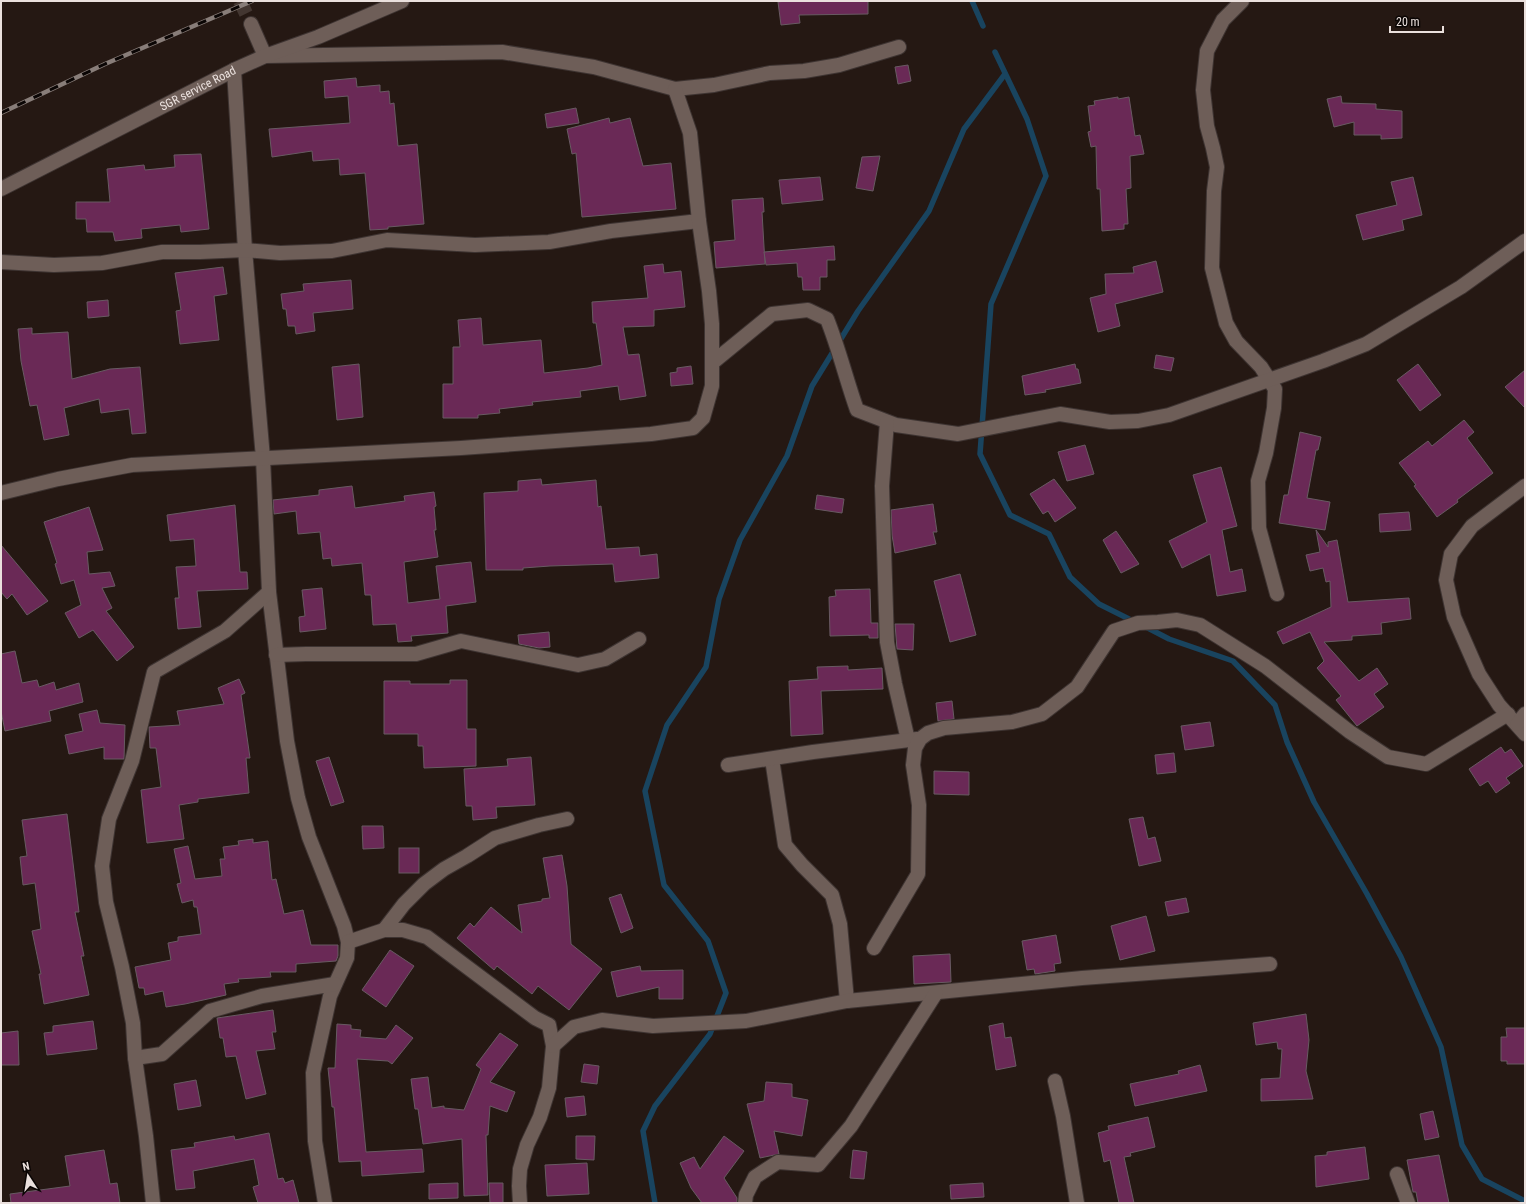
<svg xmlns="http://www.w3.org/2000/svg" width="1526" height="1204" viewBox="0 0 1526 1204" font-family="'Roboto Condensed',sans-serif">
  <rect width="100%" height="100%" fill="#251813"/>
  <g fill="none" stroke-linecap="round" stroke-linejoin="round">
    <g stroke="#19445f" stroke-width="5.5">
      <polyline points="972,1 983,26"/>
      <polyline points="995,52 1027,119 1046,176 991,304 980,454 1010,515 1049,534 1070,577 1099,604 1135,622"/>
      <polyline points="1144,626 1169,639 1233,661 1275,705 1287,742 1314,802 1367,894 1401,957 1441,1047 1462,1145 1482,1179 1525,1201"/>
      <polyline points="655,1203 643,1131 655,1106 710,1034 726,993 708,941 664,885 645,791 667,725 706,667 719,599 740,540 787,456 812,386 858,311 929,211 964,129 1005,74"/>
    </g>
  </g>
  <g fill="#6a2956" stroke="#685a62">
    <polygon points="786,1 868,1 868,14 799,15 800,23 781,25 778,2"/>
    <polygon points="908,65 911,81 898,84 895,67"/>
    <polygon points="356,78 357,87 380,85 380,92 389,91 390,104 394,103 398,146 417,144 424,224 388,227 388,229 370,230 365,173 340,175 339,159 313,161 312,151 272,157 269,129 350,123 348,96 325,98 324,81"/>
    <polygon points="1341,96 1342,103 1376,104 1376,109 1402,111 1402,138 1381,139 1381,135 1354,135 1354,122 1334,127 1327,99"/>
    <polygon points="1118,97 1118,99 1129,97 1135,136 1140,135 1144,154 1130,156 1131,188 1126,189 1128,224 1124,224 1124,229 1102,231 1100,189 1097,189 1096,146 1091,147 1088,132 1091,131 1088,106 1095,105 1094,101"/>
    <polygon points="576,108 579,123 547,128 545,114"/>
    <polygon points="609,118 610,123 630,118 643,166 671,163 676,209 582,217 576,153 572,154 567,129"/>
    <polygon points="201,154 209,229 181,232 180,225 141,229 142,238 115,241 113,232 87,232 86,219 76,219 76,202 110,202 107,169 144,165 145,170 175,167 174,155"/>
    <polygon points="880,156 873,191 856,188 862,157"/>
    <polygon points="820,177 823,200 782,204 779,180"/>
    <polygon points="1413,177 1422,215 1402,220 1404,230 1363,240 1356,215 1397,205 1391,182"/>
    <polygon points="763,198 764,212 762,212 765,264 716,268 714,242 735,240 732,200"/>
    <polygon points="834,246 835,260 827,260 827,277 820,277 820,290 803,290 802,277 798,277 797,263 766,265 764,252"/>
    <polygon points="1156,261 1163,292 1115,304 1120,326 1098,332 1090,298 1106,294 1105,274 1134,273 1133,267"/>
    <polygon points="663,264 664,273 681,271 685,307 654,310 654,326 623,327 628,355 639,354 646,396 620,400 618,386 580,391 581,397 532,402 533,405 499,409 500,413 478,415 478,418 443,418 443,384 453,384 453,347 460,347 458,320 481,318 483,345 541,340 544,373 588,368 602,365 596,323 593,323 592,302 648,298 644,266"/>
    <polygon points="223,267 227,294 214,296 219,340 180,344 176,311 181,310 175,273"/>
    <polygon points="351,280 353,309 313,313 315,331 296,334 295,326 288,326 286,309 283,309 281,294 304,291 303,284"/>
    <polygon points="108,300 109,316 88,318 87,302"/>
    <polygon points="32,328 32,334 68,332 72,379 110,369 140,367 146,433 132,434 129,409 101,413 99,399 64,408 69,435 44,440 37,405 30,406 21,361 18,329"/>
    <polygon points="1156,355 1174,358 1171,371 1154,368"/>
    <polygon points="359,364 363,417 337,420 332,367"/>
    <polygon points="1075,364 1076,369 1078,369 1081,383 1045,390 1046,392 1025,395 1022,376"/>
    <polygon points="1418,364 1441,395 1420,411 1397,380"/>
    <polygon points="691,366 693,384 671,386 670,373 677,372 677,368"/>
    <polygon points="1525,370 1525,408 1505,387"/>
    <polygon points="1464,420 1474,432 1467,438 1493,473 1457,500 1458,502 1437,517 1414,486 1416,485 1399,463 1428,441 1432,446"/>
    <polygon points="1300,432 1321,437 1318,450 1316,450 1307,498 1330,502 1325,530 1279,523 1284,495 1288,495"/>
    <polygon points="1085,445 1094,474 1067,481 1058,452"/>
    <polygon points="1221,467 1237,526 1222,530 1230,572 1242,569 1246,591 1217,596 1210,554 1182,568 1169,541 1207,522 1193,475"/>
    <polygon points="541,479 542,485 596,480 598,507 601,506 606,549 639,547 640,556 657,554 659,578 615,582 613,564 550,566 523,568 523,570 486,570 484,493 518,491 518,481"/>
    <polygon points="1054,479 1076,508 1055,522 1048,511 1043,514 1030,494"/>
    <polygon points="352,486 355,508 405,501 404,496 434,492 436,506 434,507 436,530 434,530 438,557 404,562 408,603 440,599 436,566 471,562 476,602 446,606 448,633 411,636 412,641 398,642 396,624 373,625 371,595 365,595 362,563 332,566 331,558 323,559 320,532 298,534 296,511 274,514 273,500 319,495 319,490"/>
    <polygon points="817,495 844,499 842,513 815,509"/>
    <polygon points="933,504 937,532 933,532 936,544 895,553 892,535 891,510"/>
    <polygon points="235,505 240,572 247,572 248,589 197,591 201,627 178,629 175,598 179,598 176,567 196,566 194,539 170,541 167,515"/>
    <polygon points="89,507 103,550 87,552 89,574 110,572 115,586 102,588 112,608 106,611 134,647 117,661 93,630 79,638 65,613 81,605 74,580 61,584 55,564 57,563 44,522"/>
    <polygon points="1409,512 1411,530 1380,532 1379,514"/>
    <polygon points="1316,530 1328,547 1328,542 1337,540 1348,602 1409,598 1411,619 1381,623 1382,634 1352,636 1352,640 1324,642 1359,681 1377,668 1388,684 1374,694 1384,707 1357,726 1336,700 1341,696 1317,668 1324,661 1310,632 1283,644 1277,632 1331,607 1330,581 1326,582 1323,568 1310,571 1306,555 1320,552"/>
    <polygon points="1116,531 1139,564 1121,573 1103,540"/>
    <polygon points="1,545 48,601 27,615 12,594 7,599 1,592"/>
    <polygon points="960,574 976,635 950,642 934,581"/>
    <polygon points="322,588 326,629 300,632 299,617 305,616 302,590"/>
    <polygon points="870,589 871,623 878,623 878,638 869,638 869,635 830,636 829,597 836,596 835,590"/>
    <polygon points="895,624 914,624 913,650 897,649"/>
    <polygon points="549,632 550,647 539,648 519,644 518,635"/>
    <polygon points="15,651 22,683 37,680 39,687 54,682 56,690 79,683 83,702 49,711 51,721 5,731 1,711 1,654"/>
    <polygon points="848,666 848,670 882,668 883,689 821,691 823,734 791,736 789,681 818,679 817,667"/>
    <polygon points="239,679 245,693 241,695 250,758 246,758 249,793 198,799 198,802 179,805 184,839 147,843 141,790 161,787 156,748 150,748 149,727 180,725 177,711 224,704 218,688"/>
    <polygon points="450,680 467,680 467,729 476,729 476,766 424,768 423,746 418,746 418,734 384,734 384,681 410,681 410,684 450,684"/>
    <polygon points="952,701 954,719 938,721 936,703"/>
    <polygon points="97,710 100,723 125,725 124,759 104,759 104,747 69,754 65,735 83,731 79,714"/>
    <polygon points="1210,722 1214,746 1185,750 1181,726"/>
    <polygon points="1501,747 1505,753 1511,749 1523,766 1506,778 1510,783 1496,793 1488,781 1480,786 1469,769"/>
    <polygon points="1174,753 1176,772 1157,774 1155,755"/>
    <polygon points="329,757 344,802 331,806 316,761"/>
    <polygon points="531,757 535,805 496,807 497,818 473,820 472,806 466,806 464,769 508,766 507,759"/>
    <polygon points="934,771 969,772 969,795 934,794"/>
    <polygon points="67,814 79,912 75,912 84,956 81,956 89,995 44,1004 39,974 41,974 32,931 41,929 35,883 23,885 20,857 27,856 22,820"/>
    <polygon points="1143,817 1148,839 1155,837 1161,861 1139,866 1129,819"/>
    <polygon points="362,826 383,826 384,848 363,849"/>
    <polygon points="253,839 253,843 268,841 272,880 276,879 284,914 303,910 311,945 338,945 338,956 336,961 296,964 296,972 270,972 271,977 238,979 239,982 224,984 226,995 185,1004 166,1007 163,991 145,995 144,988 139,988 135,967 171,960 168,943 178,941 178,937 201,934 197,907 194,907 193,900 182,903 177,884 181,883 174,849 188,846 195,879 222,876 220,859 225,859 223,847 239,845 238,841"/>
    <rect x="399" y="848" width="20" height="25"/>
    <polygon points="562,855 567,886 571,944 602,969 569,1010 538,986 532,994 497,966 494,970 457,938 470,923 474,927 491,907 522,933 518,905 542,901 542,899 550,898 543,858"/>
    <polygon points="621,894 633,928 621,933 609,898"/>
    <polygon points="1186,898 1189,912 1168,916 1165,902"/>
    <polygon points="1146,916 1155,951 1120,960 1111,926"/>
    <polygon points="1056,935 1061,963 1054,964 1055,971 1035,974 1034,969 1027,970 1022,941"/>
    <polygon points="390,950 414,966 386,1007 362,990"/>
    <polygon points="950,954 951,982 914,984 913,956"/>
    <polygon points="640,966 641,971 683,970 683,999 659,999 659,987 617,997 611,972"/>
    <polygon points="273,1010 276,1032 272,1032 275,1049 256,1051 266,1094 246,1099 236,1056 226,1057 223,1038 220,1038 217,1018"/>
    <polygon points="1306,1014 1309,1040 1306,1071 1313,1099 1261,1101 1261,1079 1280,1078 1282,1049 1278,1049 1277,1042 1256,1045 1253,1023"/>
    <polygon points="93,1021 97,1049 47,1055 44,1033 53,1032 53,1026"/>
    <polygon points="1003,1023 1005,1038 1011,1037 1016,1066 996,1070 989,1026"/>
    <polygon points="337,1024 351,1025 351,1029 361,1030 360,1037 386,1039 396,1025 413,1038 392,1064 388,1061 357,1059 366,1152 422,1149 424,1172 362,1176 361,1161 339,1162 334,1107 332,1107 328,1068 335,1068"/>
    <polygon points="1506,1028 1525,1028 1525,1064 1507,1064 1507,1061 1501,1061 1501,1037 1507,1037"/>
    <polygon points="18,1031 19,1065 1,1065 1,1033"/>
    <polygon points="500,1033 518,1045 490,1082 515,1092 507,1112 490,1106 488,1135 486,1135 488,1195 464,1196 462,1139 423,1144 418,1109 415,1109 411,1079 428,1077 432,1108 444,1106 444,1108 464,1110 481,1069 476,1065"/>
    <polygon points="584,1064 599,1066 597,1084 581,1082"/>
    <polygon points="1200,1065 1207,1091 1135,1106 1130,1084 1179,1074 1178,1071"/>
    <polygon points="196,1080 201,1106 178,1110 174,1084"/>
    <polygon points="766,1082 792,1084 792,1097 808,1100 802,1136 774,1131 779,1154 760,1158 747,1104 764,1101"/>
    <polygon points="584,1096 586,1115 567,1117 565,1098"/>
    <polygon points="1433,1111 1439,1137 1425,1140 1420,1114"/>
    <polygon points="1148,1117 1155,1147 1130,1153 1131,1156 1124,1157 1134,1203 1119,1203 1110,1160 1104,1162 1098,1133 1109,1130 1108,1126"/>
    <polygon points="269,1133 278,1179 283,1178 285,1183 293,1180 299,1203 258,1203 253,1187 259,1185 254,1159 193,1171 195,1188 176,1190 171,1150 195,1147 194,1143 234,1136 235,1140"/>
    <polygon points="576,1136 595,1136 594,1160 576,1159"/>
    <polygon points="724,1136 744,1151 724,1178 737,1198 737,1203 702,1203 691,1188 680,1163 694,1157 700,1169"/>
    <polygon points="1365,1147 1369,1179 1316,1187 1315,1156 1327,1155 1327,1152"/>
    <polygon points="104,1150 110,1184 117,1183 120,1203 11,1203 10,1194 70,1186 65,1156"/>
    <polygon points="853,1150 867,1152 864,1179 850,1178"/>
    <polygon points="1439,1155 1449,1203 1418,1203 1416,1192 1413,1192 1407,1160"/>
    <polygon points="587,1163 589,1194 547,1196 545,1165"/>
    <polygon points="458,1183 458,1198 429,1199 429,1184"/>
    <polygon points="489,1183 503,1183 503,1203 490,1203"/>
    <polygon points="983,1183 984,1197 951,1199 950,1185"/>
  </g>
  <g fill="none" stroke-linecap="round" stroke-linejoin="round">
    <polyline stroke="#433631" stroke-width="14" stroke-dasharray="14 7" stroke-linecap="butt" points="240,1 251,24"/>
    <g stroke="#3e3432" stroke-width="16">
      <g id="minor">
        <polyline points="1242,1 1223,20 1207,51 1203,90 1207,126 1213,148 1217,167 1214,191 1212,268 1226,323 1236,341 1261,367 1275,389 1274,408 1266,453 1258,481 1259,528 1277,594"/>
        <polyline points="251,24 265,56 502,52 594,67 675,89 714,85 770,73 804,71 839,65 899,47"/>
        <polyline points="234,70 245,250 263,458 269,592 287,741 298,798 309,837 344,926 348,942 347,958 330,996 313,1073 315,1141 325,1203"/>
        <path id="s1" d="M1,189l233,-119 31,-14 53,-19 84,-36"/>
        <polyline points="1,262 54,265 102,263 162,252 200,252 245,250 280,253 332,251 387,240 475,245 549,242 611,231 699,221"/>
        <path d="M712,363l60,-49 36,-4 19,9c12,30 19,60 30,91l39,15 62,9 102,-20 50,8 28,-1 31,-6 154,-54 43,-17 95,-57 64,-46"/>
        <polyline points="887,422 882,486 887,642 895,684 908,740"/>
        <polyline points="1525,486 1472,526 1451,554 1446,580 1454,617 1479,674 1499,705 1525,734"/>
        <polyline points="1,493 58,479 132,465 461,448 651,434 693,428 703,418 712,386 712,324 709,291 699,221 690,133 675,89"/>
        <polyline points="276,655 306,654 416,654 461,641 578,665 605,659 639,639"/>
        <polyline points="1517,724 1525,714"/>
        <polyline points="772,759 785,845 802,865 832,895 840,924 847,1001"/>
        <polyline points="728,765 813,752 917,739"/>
        <polyline points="384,930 404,904 424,884 444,869 467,856 495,838 539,825 567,819"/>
        <polyline points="348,942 384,930 403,930 427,937 535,1018 549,1025 553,1046 549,1088 540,1117 527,1145 520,1169 519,1186 520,1203"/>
        <polyline points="874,948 918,874 919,805 913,765 915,748 920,739 928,733 944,728 1012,722 1042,714 1077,687 1114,631 1138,623 1158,622 1177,620 1200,625 1265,666 1350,732 1388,757 1426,764 1508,714"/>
        <polyline points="553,1046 574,1027 602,1020 653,1026 746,1021 847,1001 1082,978 1270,964"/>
        <polyline points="135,1058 162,1054 210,1011 262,996 335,984"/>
        <polyline points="1055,1081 1063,1116 1077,1203"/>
        <polyline points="1397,1174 1408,1203"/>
        <polyline points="153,1203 146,1136 135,1058 133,1023 122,967 106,902 102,866 109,819 132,761 154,672 225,631 269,592"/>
        <polyline points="745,1203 746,1195 755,1177 778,1162 818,1165 851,1126 936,993"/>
      </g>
    </g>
    <use href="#minor" stroke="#6e5e58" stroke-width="14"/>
    <g stroke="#887d79" stroke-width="4.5">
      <polyline id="rail" points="1,113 105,64 252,1"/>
    </g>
    <use href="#rail" stroke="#0a0504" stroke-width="3" stroke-dasharray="9" stroke-linecap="butt"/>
  </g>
  <g text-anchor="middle" stroke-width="3" stroke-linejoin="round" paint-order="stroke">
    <g font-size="12" fill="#eae0dd" stroke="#0a0504">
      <text dy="4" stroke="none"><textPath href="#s1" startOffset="221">SGR service Road</textPath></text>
    </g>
  </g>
  <rect width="1526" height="1204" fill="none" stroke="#eae0dd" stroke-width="4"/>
  <g transform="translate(28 1176) rotate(348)" stroke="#0a0504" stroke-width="3" paint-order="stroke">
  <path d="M0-3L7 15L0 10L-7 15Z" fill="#eae0dd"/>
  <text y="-6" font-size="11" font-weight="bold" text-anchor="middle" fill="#eae0dd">N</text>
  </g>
  <path d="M1390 26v6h53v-6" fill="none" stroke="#eae0dd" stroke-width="2"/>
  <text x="1396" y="26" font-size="12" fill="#eae0dd" stroke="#0a0504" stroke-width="3" paint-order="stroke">20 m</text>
</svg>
